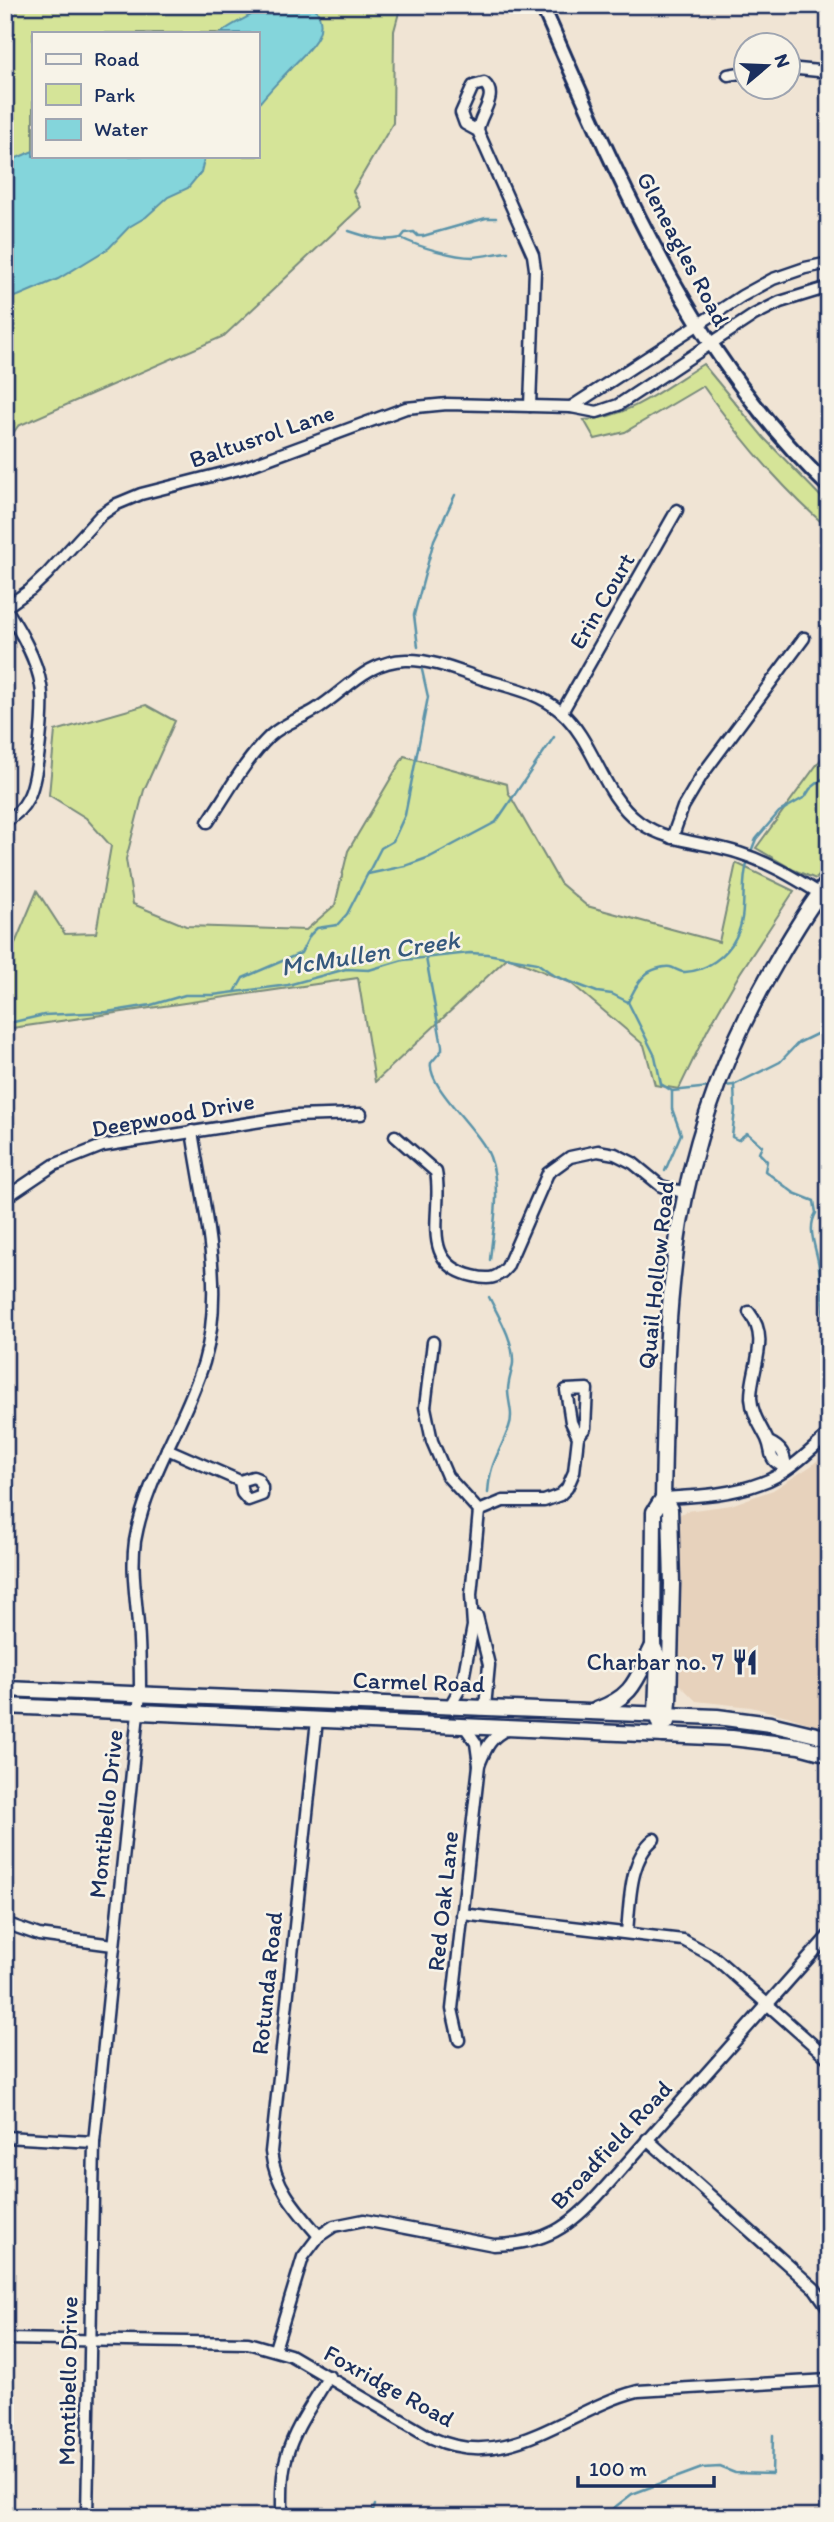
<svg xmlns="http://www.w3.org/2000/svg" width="834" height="2522" viewBox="0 0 834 2522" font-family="Itim,sans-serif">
  <rect width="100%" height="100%" fill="#f0e4d4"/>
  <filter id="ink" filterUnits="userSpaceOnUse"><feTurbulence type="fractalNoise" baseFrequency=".0143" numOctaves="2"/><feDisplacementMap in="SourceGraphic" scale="14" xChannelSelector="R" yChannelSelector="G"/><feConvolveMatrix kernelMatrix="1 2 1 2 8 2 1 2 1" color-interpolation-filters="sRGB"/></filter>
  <g filter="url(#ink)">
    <polygon fill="#e7d2bc" points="829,1450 829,1730 787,1716 751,1707 696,1701 678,1683 679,1515 686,1511 731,1505 773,1490 811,1466"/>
    <g fill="#d5e498" stroke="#788a7b" stroke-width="2" fill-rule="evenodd">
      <path d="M5,5h396l-7,26 -1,92 -40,68 8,16 -137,129 -206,90 -13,19zM33,33h224v123h-224z"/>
      <path d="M703,364l61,74 65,67v24c-49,-43 -89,-90 -126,-143l-78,46 -30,7 -11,-19c45,-2 83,-34 119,-56z"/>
      <polygon points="146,705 175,721 144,790 126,859 133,904 186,926 306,930 335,905 348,851 404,756 507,784 508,792 560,883 587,906 719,942 736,863 794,891 740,973 708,1029 679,1089 655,1085 644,1045 571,983 508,957 375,1082 358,978 5,1029 5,946 14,946 37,891 65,934 96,933 111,846 86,818 49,795 55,731"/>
      <polygon points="829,748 829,865 816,879 794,870 756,848"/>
    </g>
    <g fill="#84d5db" stroke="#5a93a9" stroke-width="2">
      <path d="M265,5h48c21,27 -6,45 -23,64 -11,12 -23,24 -33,37v-73h-36c14,-12 30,-15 44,-28z"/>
      <polygon points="33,151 33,156 205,156 201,172 188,188 168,197 146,217 129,227 109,248 58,279 18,296 5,299 5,163"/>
    </g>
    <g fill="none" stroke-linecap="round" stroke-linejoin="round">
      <g stroke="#5a93a9" stroke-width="2.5">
        <path d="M349,231c18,6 33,11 52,7l4,-5 9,-1 4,4h5l63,-18h10"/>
        <path d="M401,238c18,9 53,19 72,19 12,-1 24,-4 35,-5"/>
        <polyline points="418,647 414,615 434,540 455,495"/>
        <polyline points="752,849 756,839 779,812 805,797 810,789 829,774"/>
        <polyline points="368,874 405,866 430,857 496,822 554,737"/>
        <path d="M426,958l16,88v4l-11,13c-4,24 49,67 59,94 12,32 3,70 0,103"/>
        <polyline points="235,992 243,978 301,953 310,935 317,928 337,925 347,914 381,848 393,841 405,815 428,697 422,670"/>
        <path d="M628,1002c5,-9 9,-20 17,-27 5,-5 18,-9 25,-8 5,1 9,5 15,5 21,-1 42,-16 51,-35 12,-22 4,-50 11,-73"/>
        <polyline points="5,1024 44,1015 107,1012 151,1005 185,995 213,995 288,985 346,969 369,970 403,960 470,953 487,954 537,963 555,976 597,992 612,994 628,1002 655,1056 661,1084 672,1091 710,1087"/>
        <path d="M734,1085l1,25 -3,27 6,3 9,-7 15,13 -3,7 8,8 -2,10 29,22 20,8 2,12c-10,17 1,36 3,54 2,20 9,66 2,83l8,21"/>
        <polyline points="724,1086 734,1085 780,1062 798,1043 829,1028"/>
        <polyline points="665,1171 681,1134 672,1109 672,1091"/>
        <path d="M488,1493c2,-32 11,-38 21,-66 5,-13 -1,-24 -1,-37 0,-9 4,-18 5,-27 1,-22 -14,-46 -24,-66"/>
        <polyline points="371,2517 375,2505"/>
        <polyline points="602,2517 632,2494 702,2468 720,2467 735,2473 772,2474 773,2435"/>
      </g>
      <g stroke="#1b2f5e" stroke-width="15">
        <g id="minor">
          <polyline points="788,68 829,72"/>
          <polyline points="728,75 746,72"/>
          <path d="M478,131l-13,-7 -4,-11 12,-27 11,-3c16,13 -6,32 -6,48l55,124 2,14 -5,137"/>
          <polyline points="571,407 742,296 773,279 805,268 829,263"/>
          <path d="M5,607c14,22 32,52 36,79 4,21 -3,94 -13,112 -5,10 -13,18 -23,23"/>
          <polyline points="6,607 30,590 47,574 101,515 117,504 141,494 243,468 406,408 447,404 571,407 597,412 618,405 754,315 780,302 829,287"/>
          <polyline points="562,712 677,510"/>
          <path d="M208,822c19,-28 37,-62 62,-86 13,-12 30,-17 45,-26 31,-19 51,-49 91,-50 25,-1 52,11 76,19 27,8 56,13 78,32 35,30 41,83 79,111 31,22 66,19 100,31 29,9 54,24 80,40"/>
          <polyline points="672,838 683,807 702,775 804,638"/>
          <path d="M395,1136l41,36c8,39 -19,91 37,104 16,4 24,3 34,-9l41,-94 22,-16 28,-6 17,3 18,9 28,23 25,7"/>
          <polyline points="5,1198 54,1165 102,1146 294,1116 361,1114"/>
          <path d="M749,1312c22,28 2,55 2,86 1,16 9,27 16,41 7,16 -1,20 19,29 -1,-13 -4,-20 -17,-26"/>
          <polyline points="433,1342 425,1407 432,1441 447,1476 479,1511"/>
          <polyline points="167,1449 240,1481 242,1493 248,1500 262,1495 262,1487 258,1479 253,1477 240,1481"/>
          <path d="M663,1498c33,-2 67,-3 98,-15 26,-9 48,-31 68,-49"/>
          <polyline points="479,1511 503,1501 544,1501 560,1495 567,1488 574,1472 578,1437 585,1428 587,1389 566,1390 571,1422 578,1437"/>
          <polyline points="477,1616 489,1665 485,1707"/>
          <polyline points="450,1706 462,1685 473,1626 471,1595 479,1511"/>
          <path d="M317,1720l-46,432c4,35 26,58 48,84"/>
          <path d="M479,1765c7,-17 11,-28 29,-36"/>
          <polyline points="462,1914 683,1940 713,1956 829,2059"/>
          <polyline points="5,1923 39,1935 113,1945"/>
          <path d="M627,1932c3,-29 2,-73 27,-93"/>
          <polyline points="459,2040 452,2009 479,1765 476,1743 465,1727"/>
          <polyline points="5,2137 94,2142"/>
          <polyline points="647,2139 815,2289 829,2309"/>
          <path d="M5,2339l243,4 42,12 142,83c77,35 135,-29 206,-47l191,-11"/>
          <path d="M275,2349l28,-92 16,-21 15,-10 30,-6 130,25c51,-1 76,-18 108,-54l227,-256"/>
          <path d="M87,2517l7,-375 46,-448c0,-23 0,-46 -2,-69 -2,-28 -7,-56 -3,-84 11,-64 50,-118 69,-179 22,-74 -1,-156 -12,-231"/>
          <path d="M282,2517c0,-21 -1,-42 5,-62 8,-28 27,-53 42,-79"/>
        </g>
      </g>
      <g stroke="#1b2f5e" stroke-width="18">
        <path id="tertiary" d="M542,5c76,172 148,350 287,482"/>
      </g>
      <g stroke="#1b2f5e" stroke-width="19">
        <g id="secondary">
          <polyline points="663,1498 670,1509 672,1584 669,1702 667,1722"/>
          <polyline points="5,1689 717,1717 770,1724 829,1738"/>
          <polyline points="5,1706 732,1738 799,1746 829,1754"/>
          <path d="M596,1710c39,-14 40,-31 57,-64"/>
          <path d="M663,1735l-7,-21 2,-57 -5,-11 1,-134 9,-14c2,-91 2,-185 17,-275 16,-93 49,-181 97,-262 16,-28 32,-55 52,-80"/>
        </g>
      </g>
      <use href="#minor" stroke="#f7f3e8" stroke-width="10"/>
      <use href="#tertiary" stroke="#f7f3e8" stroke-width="12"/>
      <use href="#secondary" stroke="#f7f3e8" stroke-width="14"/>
    </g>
  </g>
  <defs>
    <g id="restaurant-bare" transform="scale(2.1)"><path d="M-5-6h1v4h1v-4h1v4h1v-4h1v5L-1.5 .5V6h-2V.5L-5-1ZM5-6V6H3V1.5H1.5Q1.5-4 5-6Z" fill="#1b2f5e" stroke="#f7f3e8" stroke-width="2.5" paint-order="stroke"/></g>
  </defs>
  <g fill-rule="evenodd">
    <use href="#restaurant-bare" x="745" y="1662"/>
  </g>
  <g text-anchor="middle" stroke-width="5" stroke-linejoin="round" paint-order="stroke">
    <g font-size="24" fill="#1b2f5e" stroke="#f7f3e8">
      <text transform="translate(683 249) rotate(62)" y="8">Gleneagles Road</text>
      <text transform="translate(262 436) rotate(-19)" y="8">Baltusrol Lane</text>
      <text transform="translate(602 601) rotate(-60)" y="8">Erin Court</text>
      <text transform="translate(173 1115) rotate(-10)" y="8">Deepwood Drive</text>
      <text transform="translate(656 1275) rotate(-84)" y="8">Quail Hollow Road</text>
      <text transform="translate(419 1682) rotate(2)" y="8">Carmel Road</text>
      <text transform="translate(106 1814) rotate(-84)" y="8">Montibello Drive</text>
      <text transform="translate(443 1901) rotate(-84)" y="8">Red Oak Lane</text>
      <text transform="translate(267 1983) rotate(-84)" y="8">Rotunda Road</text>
      <text transform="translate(611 2145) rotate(-47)" y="8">Broadfield Road</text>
      <text transform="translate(68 2381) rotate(-89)" y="8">Montibello Drive</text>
      <text transform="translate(389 2386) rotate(29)" y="8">Foxridge Road</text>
    </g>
    <g font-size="24" fill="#1b2f5e" stroke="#f7f3e8" text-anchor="end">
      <text x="724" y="1670">Charbar no. 7</text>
    </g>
    <g font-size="26" font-style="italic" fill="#35587d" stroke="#f7f3e8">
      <text transform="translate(370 953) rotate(-9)" y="9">McMullen Creek</text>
    </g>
  </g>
  <rect width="834" height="2522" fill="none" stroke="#f7f3e8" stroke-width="28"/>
  <rect x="14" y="14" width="806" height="2494" fill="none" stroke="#1b2f5e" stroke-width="2.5" filter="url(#ink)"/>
  <rect x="32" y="32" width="228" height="126" fill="#f7f3e8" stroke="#9fa5b1" stroke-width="2"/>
  <rect x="46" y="54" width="35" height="10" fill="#f7f3e8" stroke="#9fa5b1" stroke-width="2"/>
  <text x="94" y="66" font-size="21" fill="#1b2f5e">Road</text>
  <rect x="46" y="84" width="35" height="21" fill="#d5e498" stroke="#9fa5b1" stroke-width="2"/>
  <text x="94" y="102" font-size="21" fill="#1b2f5e">Park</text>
  <rect x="46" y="119" width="35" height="21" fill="#84d5db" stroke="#9fa5b1" stroke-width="2"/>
  <text x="94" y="136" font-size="21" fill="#1b2f5e">Water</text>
  <g transform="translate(767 66) rotate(71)"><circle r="33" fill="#f7f3e8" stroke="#9fa5b1" stroke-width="2"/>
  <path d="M0-5L12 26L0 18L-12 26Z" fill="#1b2f5e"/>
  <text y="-10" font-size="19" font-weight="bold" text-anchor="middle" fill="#1b2f5e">N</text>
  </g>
  <path d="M578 2476v10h136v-10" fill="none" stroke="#1b2f5e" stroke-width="3.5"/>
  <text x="589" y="2476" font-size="21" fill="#1b2f5e" stroke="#f7f3e8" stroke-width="5" paint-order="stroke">100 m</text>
</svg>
